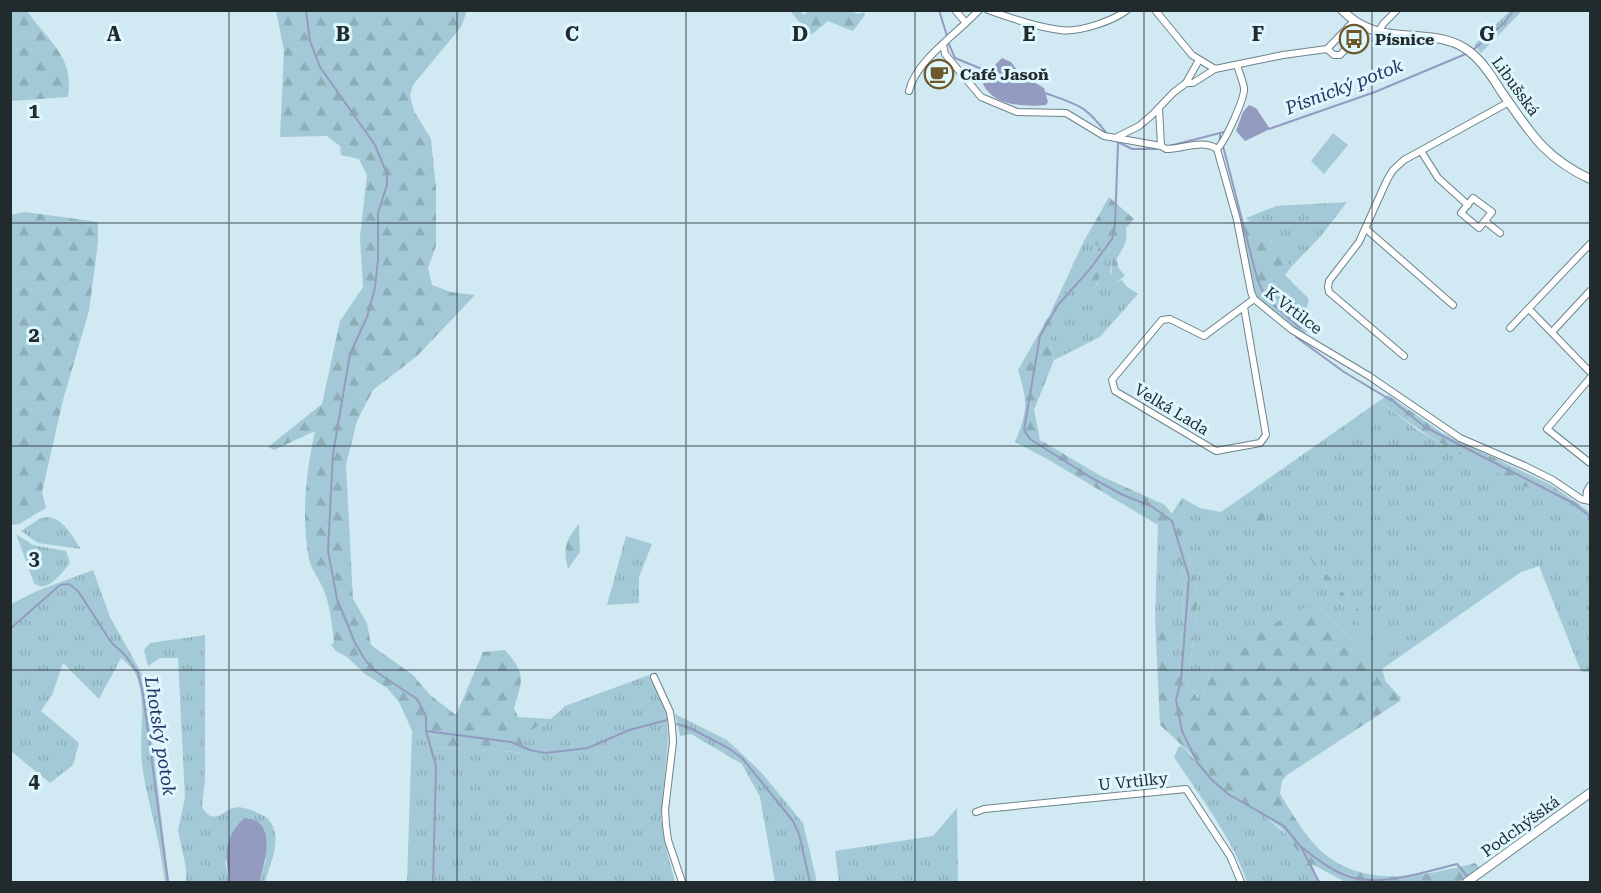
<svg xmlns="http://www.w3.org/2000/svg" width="1601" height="893" viewBox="0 0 1601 893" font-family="'Roboto Serif',serif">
  <defs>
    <pattern id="grass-tufts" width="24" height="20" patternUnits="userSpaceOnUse" patternTransform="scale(1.5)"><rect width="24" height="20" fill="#a4c9d6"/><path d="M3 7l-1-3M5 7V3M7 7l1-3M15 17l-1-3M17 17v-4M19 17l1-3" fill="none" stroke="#8dadb8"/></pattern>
    <pattern id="forest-firs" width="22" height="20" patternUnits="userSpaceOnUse" patternTransform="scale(1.5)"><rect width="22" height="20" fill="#a4c9d6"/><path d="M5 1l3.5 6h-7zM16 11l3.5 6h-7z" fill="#8dadb8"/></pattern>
  </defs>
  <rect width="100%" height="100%" fill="#d1e9f2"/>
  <g fill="url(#grass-tufts)" fill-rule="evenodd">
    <polygon points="1510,11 1522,11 1481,53 1474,45"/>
    <polygon points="1347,202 1321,236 1291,267 1260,229 1246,218 1276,206"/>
    <polygon points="1084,241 1100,245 1095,290 1104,260 1110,248 1115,251 1110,271 1117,282 1122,280 1126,286 1138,294 1100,337 1054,360 1050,342 1055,319 1050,314"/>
    <path d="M1379,401l40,30 55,31 79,36 37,23v151h-8l-2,-3 -41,-103 -18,6 -139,97 -66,-65 -104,61 -9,31 -4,2 -11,-13 10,-86 -5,-29 -16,-50 -8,21 13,26 3,18 -6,89 -19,-51 -5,-4 3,-94h6l18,-27 18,10 21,4zM1308,549c25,37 58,67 87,100l-6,4c-28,-29 -70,-66 -81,-104z"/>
    <path d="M46,517c17,0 26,19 35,32l-43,-6 -17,-12 18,-12z"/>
    <path d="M16,534l17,11 33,6 4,12c-7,9 -24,32 -36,20z"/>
    <polygon points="626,536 652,544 639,577 639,603 607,605"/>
    <path d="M93,570l17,47 32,57 4,17 23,191h-4c-2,-13 -4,-27 -7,-41 -5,-26 -13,-51 -16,-78 -3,-28 4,-56 -4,-83 -3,-10 -10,-16 -17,-22l-22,41 -36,-36 -11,32 -11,16 38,32 -6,22 -23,18 -39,-32v-147l26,-13z"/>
    <path d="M205,635v145l-3,27c10,18 19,6 31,1 8,-2 16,1 23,4 3,2 10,4 12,7 16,17 2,45 -3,63h-6l7,-22 -16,-42h-6l-7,7 -12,38 5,19h-44v-14l-8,-38 7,-32 -7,-140h-18l-12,8 -4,-16 6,-7z"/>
    <polygon points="649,675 667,715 668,740 661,818 667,852 675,882 407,882 412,731 437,749 466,748 524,753 519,729 529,731 551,719 565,706"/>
    <polygon points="675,714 727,740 761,772 803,823 817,882 775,882 760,797 742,764 691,734 680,736"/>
    <path d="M1179,746l4,1 9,10 94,77 17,25 7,23h-63c-15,-45 -47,-85 -73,-125z"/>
    <polygon points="957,808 958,882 839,882 835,851 933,836"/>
  </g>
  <g fill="url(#forest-firs)">
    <path d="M11,10l16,1c20,29 48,46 41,86l-57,4z"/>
    <path d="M276,11h191l-6,16 -48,58 -3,10 4,16 17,28 5,49v58l-8,22 4,17 19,7 24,3 -58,61 -44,34 -16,31 -11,44 7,134 14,24 4,22 42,30 17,20 26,20 27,-63 22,-2c21,24 18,29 9,58l4,9 33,2 -22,12 -10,-2 6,24 -59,-5 -29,1 -25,-18 -13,-29 -12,-14 -22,-14 -18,-17 -11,-6 -5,-6 3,-3c-2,-18 -4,-37 -11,-54 -4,-9 -12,-19 -14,-29 -8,-43 -3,-86 6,-128l-41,19 -6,-3 54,-43 18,-83 23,-34 -3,-50 7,-62 -8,-16 -18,-4 -1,-9 -13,-10 -47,1 4,-86z"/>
    <polygon points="790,11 800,11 804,15 809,11 851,11 858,14 864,12 865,15 853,31 828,21 811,35"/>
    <path d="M1109,197l25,22 -8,9c2,13 -2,19 -9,30l1,9 7,9 -8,6c-9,-11 -5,-18 -2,-31l-5,-3c-7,13 -11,39 -21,47l-8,-6 2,-16 17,-27 -16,-5z"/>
    <polygon points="25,212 98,222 98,242 89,311 63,400 42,492 46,508 19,524 11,525 10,215"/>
    <polygon points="1250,221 1260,229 1291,267 1285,275 1309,299 1306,310 1311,320 1306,333 1295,329 1255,296 1240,223"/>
    <path d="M1050,314l5,5 -5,23 4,18 -20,50 6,30 61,36 64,29 7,9 -8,11h-6l-109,-65 -34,-18c13,-33 13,-38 3,-72z"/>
    <path d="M1388,395l54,38 109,52 39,27v9c-36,-23 -75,-39 -114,-58 -35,-18 -66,-39 -97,-62z"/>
    <path d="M1253,513h14c-3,10 -14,19 -24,14l1,-6z"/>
    <path d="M1177,520l16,50 5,29 -10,86 10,13 5,-2 9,-31 79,-52 25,-9 66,65 4,13 15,16 -1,3 -113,74 -5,6 -2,13c12,19 24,41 40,56 43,40 104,26 155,13l5,5 -21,14h-114l-33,-18 6,18h-8c-7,-20 -15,-39 -30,-55l-54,-36 -38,-40 -28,-26 -5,-106 5,4 19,50 6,-88 -3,-18 -13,-26v-17z"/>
    <path d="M579,524l1,28 -12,17c-5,-20 -3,-29 11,-45z"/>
    <path d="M1307,547c25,38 58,68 89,102l-7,5c-25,-26 -74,-72 -82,-107z"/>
  </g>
  <polygon fill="#a4c9d6" points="1333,133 1348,145 1324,174 1311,161"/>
  <g fill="#939bc0">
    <path d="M1002,58l9,4 9,12 24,14 4,14 -2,3c-21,2 -53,1 -63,-21l6,-13z"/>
    <polygon points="1249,105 1256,108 1270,129 1245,141 1236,131 1243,112"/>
    <path d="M244,818c34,0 21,45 15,64h-29c-6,-25 -6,-45 14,-64z"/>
  </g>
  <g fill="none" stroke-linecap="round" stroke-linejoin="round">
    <g stroke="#939bc0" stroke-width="2">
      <polyline points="306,10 310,41 320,67 375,145 387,174 387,185 378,213 378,259 375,288 367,317 350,354 333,454 328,551 337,599 355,643 366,661 375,671 417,699 426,716 426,731 436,766 433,882"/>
      <polyline points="939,10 947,36"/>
      <polyline points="948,42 955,58 989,72"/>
      <polyline points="1473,50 1503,24 1514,10"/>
      <path d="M1045,93c34,12 40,12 63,42"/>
      <polyline points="1269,129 1375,92 1468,53"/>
      <polyline points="1112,139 1132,149 1157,149"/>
      <polyline points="1220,141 1220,133"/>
      <polyline points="1118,143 1115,226 1112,239 1090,269 1058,305 1040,336 1024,430 1030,439 1090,477 1123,495 1151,506 1172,521 1189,577 1181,680 1176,700 1182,731 1197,762 1211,779 1228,794 1284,826 1301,847 1319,882"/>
      <polyline points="1169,146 1224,132"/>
      <polyline points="1223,146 1257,278 1265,297 1300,328"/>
      <polyline points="1296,337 1344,372 1394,402 1425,427 1571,502 1590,516"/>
      <polyline points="10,629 60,585 69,584 78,591 111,642 125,655 138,673 143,694 168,882"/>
      <polyline points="677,724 690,728 728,748 742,758 793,821 799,834 810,882"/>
      <polyline points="426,731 511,742 530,750 545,753 588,748 629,730 667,720"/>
      <path d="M1303,848c12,10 25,20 39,26 33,15 82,-2 115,-10l10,12"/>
    </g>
    <g stroke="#6d838a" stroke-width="8">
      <g id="street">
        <polyline points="955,10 966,23"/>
        <path d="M988,10c23,8 48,17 72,20 18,3 53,-9 67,-20"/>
        <polyline points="1155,10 1192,55 1215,69 1283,55 1327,49 1354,21"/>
        <polyline points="1379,31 1383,24 1397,10"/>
        <path d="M943,44l2,10 36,43 36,15 49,1 38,23 57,10 5,3c17,0 37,-10 51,0"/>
        <polyline points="1327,49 1334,55 1340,55 1344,51 1351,33 1348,27"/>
        <polyline points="1186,83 1193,83 1215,69"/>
        <path d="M909,91c6,-30 50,-59 70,-81"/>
        <polyline points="1159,108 1161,146"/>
        <polyline points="1117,137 1139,126 1152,115 1173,93 1186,83 1199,60"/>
        <polyline points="1217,149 1237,220 1251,292 1254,299 1292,330 1369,376 1460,438 1525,466 1553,480 1581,499 1590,501"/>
        <path d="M1217,149c8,-7 28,-51 27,-61 -1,-7 -5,-16 -7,-23"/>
        <polyline points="1421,151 1438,178 1468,205"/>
        <polygon points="1473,198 1492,212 1479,228 1461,213"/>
        <polyline points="1485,221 1500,233"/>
        <polyline points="1366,229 1453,305"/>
        <polyline points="1244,307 1266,435 1260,443 1216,451 1115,391 1112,380 1162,320 1170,319 1204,336 1254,299"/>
        <polyline points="1529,309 1590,372"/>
        <polyline points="1510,328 1590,244"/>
        <polyline points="1552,332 1590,291"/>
        <polyline points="1404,356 1329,292 1328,287 1329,281 1359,242 1387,180 1393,170 1404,160 1509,102"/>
        <polyline points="1590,378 1547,429 1590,463"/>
        <polyline points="1586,500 1587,491 1590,486"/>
        <polyline points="654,677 670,712 672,726 673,742 665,810 666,825 668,840 682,882"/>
        <polyline points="976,812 984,809 1186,789 1230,856 1241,882"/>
      </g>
    </g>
    <g stroke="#6d838a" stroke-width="10">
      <g id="secondary">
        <path d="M1342,10c8,8 16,14 26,18 31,13 70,2 98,21 15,10 26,27 35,42 29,41 42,66 89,88"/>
        <polyline points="1467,882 1590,793"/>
      </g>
    </g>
    <use href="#street" stroke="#fff" stroke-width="6"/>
    <use href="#secondary" stroke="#fff" stroke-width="8"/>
  </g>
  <path fill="none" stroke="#212a2d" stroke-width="1.5" stroke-opacity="0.55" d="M229,10v872M457,10v872M686,10v872M915,10v872M1144,10v872M1372,10v872M10,223h1580M10,446h1580M10,670h1580"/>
  <defs>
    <g id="bus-ring" transform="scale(1.5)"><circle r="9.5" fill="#def7ff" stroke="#6d5827" stroke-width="1.5"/><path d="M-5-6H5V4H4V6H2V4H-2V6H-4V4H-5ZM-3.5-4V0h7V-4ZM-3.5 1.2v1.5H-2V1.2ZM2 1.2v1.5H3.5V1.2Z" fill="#6d5827"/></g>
    <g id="cafe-ring" transform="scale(1.5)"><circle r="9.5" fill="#def7ff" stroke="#6d5827" stroke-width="1.5"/><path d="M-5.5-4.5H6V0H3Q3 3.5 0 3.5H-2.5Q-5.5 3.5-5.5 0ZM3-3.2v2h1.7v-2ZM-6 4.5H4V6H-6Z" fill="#6d5827"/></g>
  </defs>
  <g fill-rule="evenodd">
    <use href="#bus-ring" x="1354" y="39"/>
    <use href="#cafe-ring" x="939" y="74"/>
  </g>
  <g text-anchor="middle" stroke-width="6" stroke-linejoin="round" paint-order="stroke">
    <g font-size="16" font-weight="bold" fill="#212a2d" stroke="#def7ff" text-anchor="start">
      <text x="1375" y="45">Písnice</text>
      <text x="960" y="80">Café Jasoň</text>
    </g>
    <g font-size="16" fill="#212a2d" stroke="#def7ff">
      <text transform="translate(1516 86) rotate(54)" y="6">Libušská</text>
      <text transform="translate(1294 310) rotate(37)" y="6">K Vrtilce</text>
      <text transform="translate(1172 409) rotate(31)" y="6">Velká Lada</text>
      <text transform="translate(1133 781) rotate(-6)" y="6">U Vrtilky</text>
      <text transform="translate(1520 826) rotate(-36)" y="6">Podchýšská</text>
    </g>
    <g font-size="18" font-style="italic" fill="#2a3161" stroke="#def7ff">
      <text transform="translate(1344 87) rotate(-21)" y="6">Písnický potok</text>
      <text transform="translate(160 736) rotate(81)" y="6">Lhotský potok</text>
    </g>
  </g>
  <g font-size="20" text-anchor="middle" font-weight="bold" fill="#212a2d" stroke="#def7ff" stroke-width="6" stroke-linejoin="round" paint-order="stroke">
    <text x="114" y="41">A</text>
    <text x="343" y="41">B</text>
    <text x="572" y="41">C</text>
    <text x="800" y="41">D</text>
    <text x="1029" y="41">E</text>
    <text x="1258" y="41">F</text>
    <text x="1487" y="41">G</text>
    <text x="34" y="118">1</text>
    <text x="34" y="342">2</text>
    <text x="34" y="565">3</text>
    <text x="34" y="788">4</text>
  </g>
  <rect width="1601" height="893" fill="none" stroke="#212a2d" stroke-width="24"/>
</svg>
